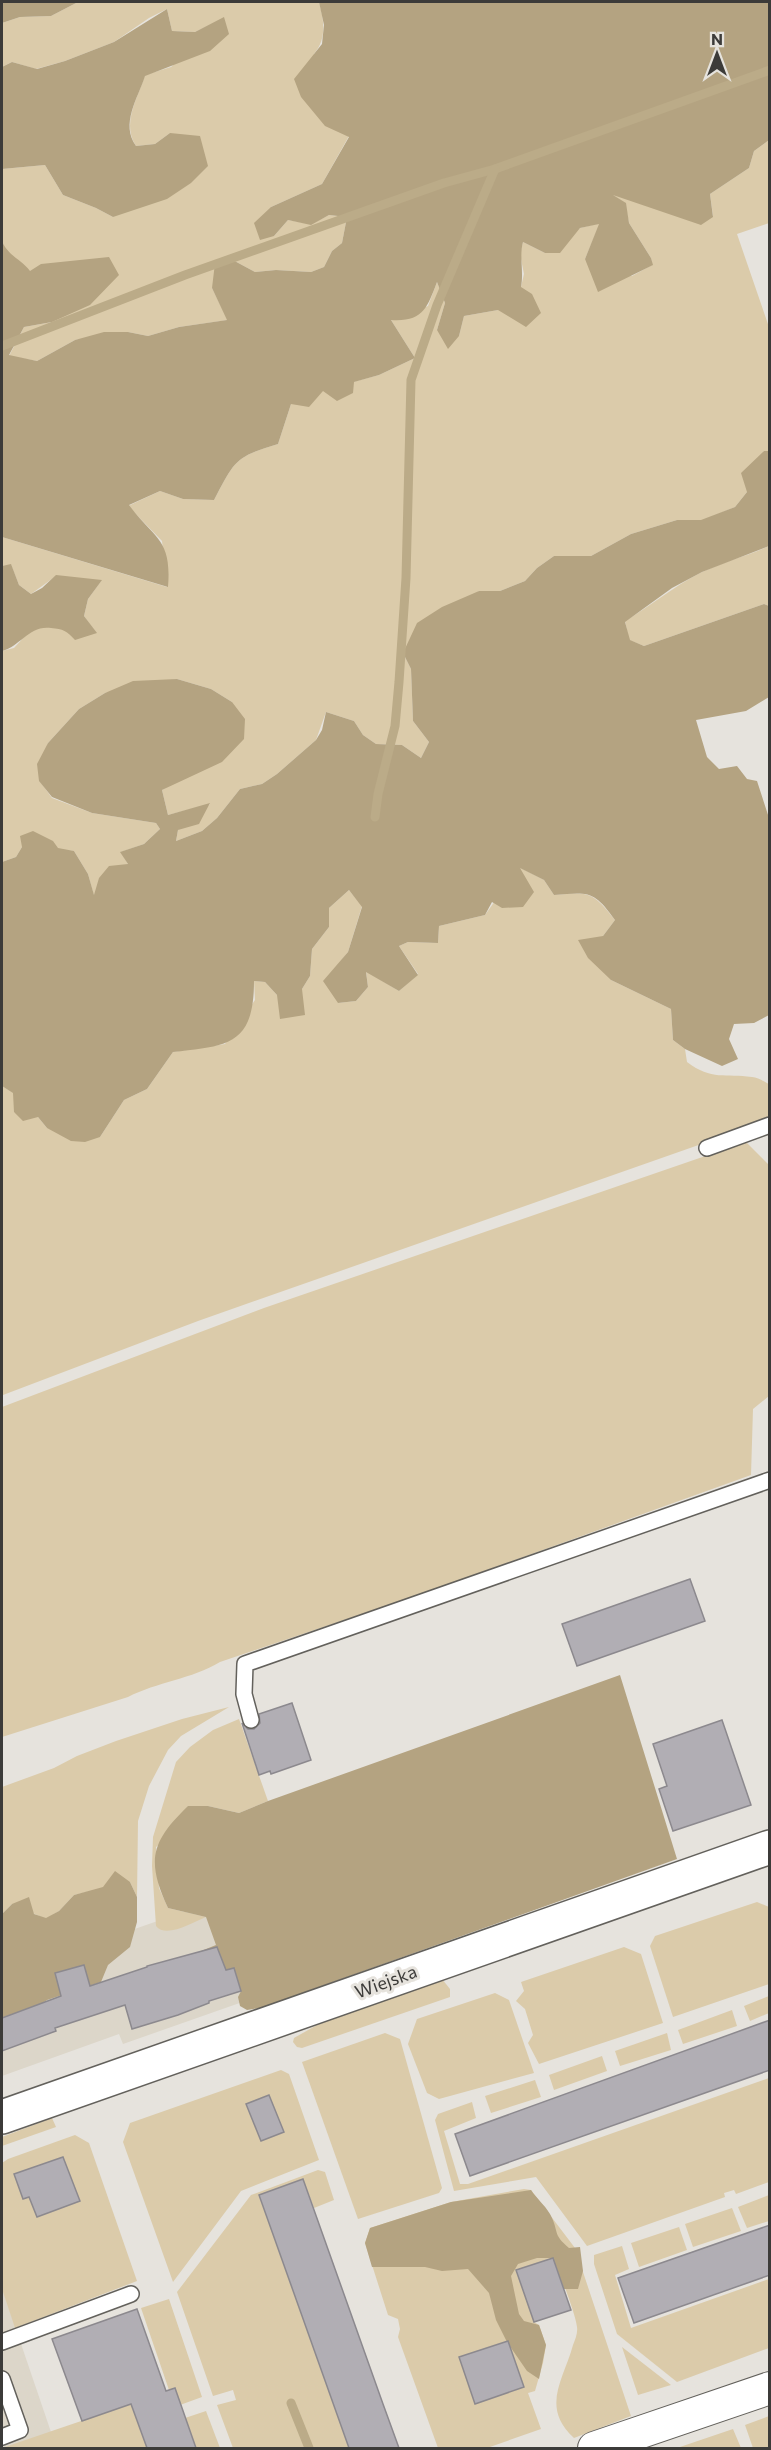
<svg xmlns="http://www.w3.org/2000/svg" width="771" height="2450" viewBox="0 0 771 2450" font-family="Commissioner,sans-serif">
  <rect width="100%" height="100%" fill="#e6e3dd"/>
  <g fill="#dcd6c9">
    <polygon points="215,1901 251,1999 123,2044 119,2034 2,2076 2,2008 37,1963"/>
    <polygon points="2,2288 52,2435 2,2448"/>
  </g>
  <g fill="#dbcbaa">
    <path d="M78,2h241c5,18 8,37 -5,52l35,82 -27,48 -51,23 3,29 14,-16 23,4 18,-9 18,2 -5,26 -10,8 -8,16 -13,5 -35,-2 -21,2 -26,-14 -17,30 16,32 -49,7 -31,9 -20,-4 -53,8 -38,21 -28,-5 15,-29 28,-5 -22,-50 -23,-18 -5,-13v-72l43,-4 18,30 33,13 17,9 57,-84 -15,11 -19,2c-15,-23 2,-48 9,-71l26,-8 53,-49 -29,14 -23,-1 -5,-22 -18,9 -35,24 -49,19 -29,8 -24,-7 -10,5v-44l18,-6 31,-1z"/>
    <path d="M769,140v83l-32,11 33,96 -1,121h-5l-17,41 -12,15 -34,14 -24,-1 -46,14 -40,22h-37l-17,12 -12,13 -25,10h-21l-76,62 8,16 2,52 16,21 -8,16 -19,-13 -26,-1 -13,-9 -9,-14 -28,-9 -10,28 -39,34 -15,10 -22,5 -23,29 -15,13 -26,10 2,-11 32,-26 -42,11 -6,-25 22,-12 48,-76 -21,-13 -34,-10 -72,14 -26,16 -31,34 -9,37 13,18 40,15 64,10 4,6 -16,15 -23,8 7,12 -34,32 -6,-22 -14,-23 -52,-4 -6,10 -14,5v-211l12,-3 13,-14 13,-8 56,7 -12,-17 4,-17 13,-18 -45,-5 -25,18 -12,-9 -8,-20 -9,1v-29l165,50 -5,-46 -34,-35 32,-15 23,8 31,1c21,-39 20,-43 64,-56l13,-40 32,-14 56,-15 36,-17 -24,-38 37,-14 9,-24 8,21 -8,27 22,6 5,-20 34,-6 23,-23 3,-13 -4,-20 3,-12 22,11 35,-25 20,-5 -15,36 47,17 20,-11 -1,-7 -22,-35 -4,-20 -16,-10 104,23 -3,-22 39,-26 5,-17z"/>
    <path d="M769,546v60l-5,-2 -120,42 -15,-6 -4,-19c25,-15 48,-34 75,-48 22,-11 47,-17 69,-27z"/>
    <path d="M519,867l25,13 10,15c35,-3 38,-4 61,25l-12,16 8,44 60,29 2,31 12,9 2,13c25,19 38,11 65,15 6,0 12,5 17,7l1,36 -572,201 -195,74 -1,-309 12,7v19l24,5 9,11 53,9 24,-37 23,-11 26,-37 52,-8 30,-44 -1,-19 11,1 12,13 25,-6 8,-13 2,-27 17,-22v-19l20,-18 13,16 -14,46 -8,10 -2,41 18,-2 12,-14 -2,-16 33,20 19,-17 -19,-28 9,-4 30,1 1,-17 46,-11z"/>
    <path d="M746,1142l23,23v231l-16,13 -2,66 -333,120 -198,67c-28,17 -63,20 -92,35l-126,40v-330l262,-99z"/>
    <polygon points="229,1707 181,1736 168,1750 149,1786 138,1821 137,1897 130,1882 74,1895 59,1911 46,1919 12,1904 2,1914 2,1787 54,1768 77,1756 116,1741 182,1719"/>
    <path d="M239,1719l29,82 -29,12 -31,-7 -52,41 3,41 9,20 38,9c-13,5 -40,22 -50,9l-4,-60 1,-29 23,-75 14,-15 23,-17z"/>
    <polygon points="757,1902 769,1907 769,1984 673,2017 650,1946 655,1936"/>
    <polygon points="624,1947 641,1954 663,2023 539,2064 528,2043 533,2035 525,2009 516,2001 524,1991 521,1982"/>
    <polygon points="442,1979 450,1989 450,1997 302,2048 297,2047 293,2042 294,2038 317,2025"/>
    <polygon points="495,1993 509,2000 534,2073 439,2099 427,2093 408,2044 417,2019"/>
    <polygon points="769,1996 769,2013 750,2021 744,2006"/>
    <polygon points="732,2010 737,2026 683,2044 678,2030"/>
    <polygon points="385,2033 400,2039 442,2188 439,2193 358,2219 302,2062"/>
    <polygon points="667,2033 671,2050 620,2066 615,2051"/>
    <polygon points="602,2056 607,2071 554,2090 549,2075"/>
    <polygon points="281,2070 289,2074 319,2160 241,2191 173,2282 123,2142 130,2123"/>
    <polygon points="769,2078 769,2182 736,2194 734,2190 724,2193 725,2197 587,2246 536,2177 454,2191 435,2120 438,2114 472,2102 476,2118 444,2131 460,2184 468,2184"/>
    <polygon points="535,2080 541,2097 491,2113 485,2096"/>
    <polygon points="52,2118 56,2127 2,2146 2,2137"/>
    <polygon points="75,2135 89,2143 137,2281 15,2328 2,2289 2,2163 8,2159"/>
    <polygon points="318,2170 325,2172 334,2200 314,2208 303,2179 259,2195 349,2448 233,2448 217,2405 236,2400 233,2390 213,2396 177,2292 251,2195"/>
    <path d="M524,2189l7,1 44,58 56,168 -57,22c-34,-31 -10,-59 -1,-93 2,-5 5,-12 4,-18 -2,-15 -17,-53 -24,-69l-36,12 17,52 5,3 7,20 -3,18 -8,28 -7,2 13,36 -54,19h-49l-40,-111 2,-8 -2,-10 -10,-4 -23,-72 5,-15 81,-26z"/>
    <polygon points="769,2195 769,2221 747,2228 738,2207"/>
    <polygon points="732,2208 741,2231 693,2247 685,2224"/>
    <polygon points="679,2227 687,2250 639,2267 631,2243"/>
    <polygon points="622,2246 629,2269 615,2275 631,2328 769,2279 769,2348 677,2382 617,2334 594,2264 594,2255"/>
    <polygon points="169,2299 202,2397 180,2405 175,2388 169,2390 141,2308"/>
    <polygon points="622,2347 671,2385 638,2395"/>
    <polygon points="131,2404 147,2448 2,2448"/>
    <polygon points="206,2411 220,2448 196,2448 185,2418"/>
    <polygon points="769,2416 769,2448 753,2448 745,2425"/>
    <polygon points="733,2429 741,2448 718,2448 717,2447 677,2448"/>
  </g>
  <g fill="#b4a381">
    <polygon points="2,2 78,2 51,16 20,17 2,23"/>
    <path d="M319,2h450v138l-15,11 -5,17 -39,26 3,23 -12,8 -88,-30 13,8 3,20 22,35 2,7 -55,27 -13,-33 14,-35 -19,4 -20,25h-15l-22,-11c-4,15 1,29 -2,45l11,7 9,19 -15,14 -28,-17 -34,6 -5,20 -11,13 -11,-19 8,-27 -8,-21c-10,26 -14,40 -46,38l24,38 -36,17 -25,7 -1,11 -16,8 -14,-10 -14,16 -18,-3 -13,40c-44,13 -43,17 -64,56l-31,-1 -23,-8 -31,14c25,34 43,33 39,82l-166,-50v-296c6,15 19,18 28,30l11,-7 68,-7 10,18 -29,30 -38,17 -28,5 -15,28 28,6 38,-21 29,-8h24l20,4 31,-9 48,-7 -15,-32 3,-25 14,-5 26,14 21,-2 35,2 13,-5 8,-16 10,-8 5,-26 -18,-2 -18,10 -23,-5 -14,16 -14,4 -6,-17 17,-16 51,-23 27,-47 -24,-11 -24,-29 -7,-18 28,-35 2,-19z"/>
    <path d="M167,9l5,22 23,1 29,-15 5,17 -19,17 -65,25c-7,22 -25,48 -9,70l19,-2 15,-11 30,3 8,30 -17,17 -24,16 -54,18 -17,-9 -33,-13 -18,-30 -43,4v-102l10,-5 25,7 28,-8 49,-19z"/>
    <path d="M764,451h5v95l-67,26 -30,16 -47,34 5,18 14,6 120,-42 5,2v91l-23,14 -50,9 11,37 12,12 18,-3 10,13 10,2 12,37v197l-15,8 -20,1 -5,15 9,20 -16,7 -37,-17 -12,-9 -2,-31 -60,-29 -23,-22 -10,-18 25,-4 12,-16c-21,-30 -27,-28 -61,-25l-10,-15 -24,-12 14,24 -11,15 -21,1 -10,-6 -7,13 -46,11 -1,17 -30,-1 -9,4 19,29 -19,16 -33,-19 2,15 -12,14 -18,2 -15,-22 25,-29 14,-45 -13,-17 -20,18v19l-17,22 -2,27 -8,13 3,26 -25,4 -3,-24 -12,-13 -11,-1c0,64 -26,65 -81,71l-26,37 -23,11 -24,37 -15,5 -14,-1 -24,-13 -9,-11 -15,4 -9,-9 -1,-19 -11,-7v-224l14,-5 6,-10 -2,-11 13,-5 20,10 5,7 16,3 14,23 6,21 5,-17 10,-12 19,-2 -8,-12 24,-8 16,-15 -4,-6 -64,-10 -40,-16 -13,-16 -2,-17 11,-21 31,-34 26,-16 28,-12 44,-2 34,10 21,13 13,17 -1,20 -22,23 -60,28 6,25 42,-12 -11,21 -21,6 -2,11 26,-10 15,-13 23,-29 22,-5 15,-10 39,-34 6,-10 4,-18 28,9 9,14 13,9 26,1 19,13 8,-16 -16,-21 -2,-52 -8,-16 14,-30 25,-16 37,-16h21l25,-10 12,-13 17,-12h37l40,-22 46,-14h24l34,-13 12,-15 -6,-19z"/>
    <path d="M11,564l8,21 12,9 11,-6 14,-13 46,5 -14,19 -4,17 13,17 -22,7c-8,-9 -12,-11 -24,-12 -22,-3 -30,18 -49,23v-85z"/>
    <path d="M620,1675l57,184 -417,149 -13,2 -7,-4 -2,-9 3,-6 -7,-23 -23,7 -10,-24 15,-6 -10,-28 -38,-9c-22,-48 -17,-66 20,-102h20l31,7 29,-12z"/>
    <polygon points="115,1871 130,1882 137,1897 137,1922 130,1947 108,1965 101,1982 47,2000 15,2023 2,2027 2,1914 12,1904 29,1897 34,1914 46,1918 59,1911 74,1895 103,1887"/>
    <path d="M531,2190c6,9 17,18 21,28 7,16 1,16 17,30l11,-1 3,24 -5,18h-14l-11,-31h-16l-19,6 -7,12 8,38 5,7 15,4 7,20 -7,34 -12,-8 -20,-29 -11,-22 -7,-27 -21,-24 -26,2 -17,-4h-53l-7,-24 5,-15 81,-26z"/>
  </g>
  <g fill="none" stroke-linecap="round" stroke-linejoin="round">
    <g stroke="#bbab88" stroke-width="9">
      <polyline points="2,346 185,275 444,183 495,169 770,70"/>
      <polyline points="375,817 378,794 395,726 399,682 406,578 411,380 437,305 495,169"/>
      <polyline points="291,2403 309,2448"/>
    </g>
  </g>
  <g fill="#b1aeb4" stroke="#8c898e" stroke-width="1.5">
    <polygon points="690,1579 705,1621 577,1666 562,1624"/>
    <polygon points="292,1703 311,1760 271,1774 270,1771 259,1775 242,1723 248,1729 254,1729 260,1723 259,1714"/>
    <polygon points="722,1720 751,1805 673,1831 659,1789 667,1786 653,1744"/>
    <polygon points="217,1947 226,1970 234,1968 241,1991 209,2001 209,2003 178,2015 132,2029 125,2005 55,2028 56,2031 2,2051 2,2018 61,1996 55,1973 84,1965 90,1986 147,1967 147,1966"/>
    <polygon points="770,2020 770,2070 470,2176 455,2134"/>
    <polygon points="269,2095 284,2132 261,2141 246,2104"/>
    <polygon points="63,2157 80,2201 37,2217 29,2197 23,2199 14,2174"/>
    <polygon points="303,2179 383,2404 399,2448 349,2448 259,2195"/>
    <polygon points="770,2225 770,2275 634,2323 618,2278"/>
    <polygon points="553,2258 571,2310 534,2322 516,2270"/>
    <polygon points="137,2309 166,2391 175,2388 196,2448 147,2448 131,2404 82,2421 52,2339"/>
    <polygon points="508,2341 524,2387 475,2404 459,2357"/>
  </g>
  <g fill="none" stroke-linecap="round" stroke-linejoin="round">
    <g stroke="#63615c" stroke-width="18">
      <g id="service">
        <polyline points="707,1148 770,1125"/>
        <polyline points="251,1720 244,1694 245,1664 770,1480"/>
        <polyline points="2,2342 131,2294"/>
        <polyline points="2,2379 20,2430 2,2437"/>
      </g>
    </g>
    <g stroke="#63615c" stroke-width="34">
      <polyline id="minor" points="594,2448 770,2388"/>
    </g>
    <g stroke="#63615c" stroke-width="36">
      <polyline id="tertiary" points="2,2117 770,1847"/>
    </g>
    <use href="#service" stroke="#fff" stroke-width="15"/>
    <use href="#minor" stroke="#fff" stroke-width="32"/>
    <use href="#tertiary" stroke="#fff" stroke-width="33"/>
  </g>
  <g text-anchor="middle" stroke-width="6" stroke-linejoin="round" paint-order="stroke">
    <g font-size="18" fill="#3c3b39" stroke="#e6e3dd">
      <text transform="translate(386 1982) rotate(-20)" y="6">Wiejska</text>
    </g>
  </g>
  <rect width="771" height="2450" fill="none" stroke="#3c3b39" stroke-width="6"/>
  <g transform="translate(717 54)" stroke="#e6e3dd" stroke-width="4.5" paint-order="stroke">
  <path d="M0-4.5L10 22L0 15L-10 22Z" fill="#3c3b39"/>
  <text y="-9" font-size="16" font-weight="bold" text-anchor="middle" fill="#3c3b39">N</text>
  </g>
</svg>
